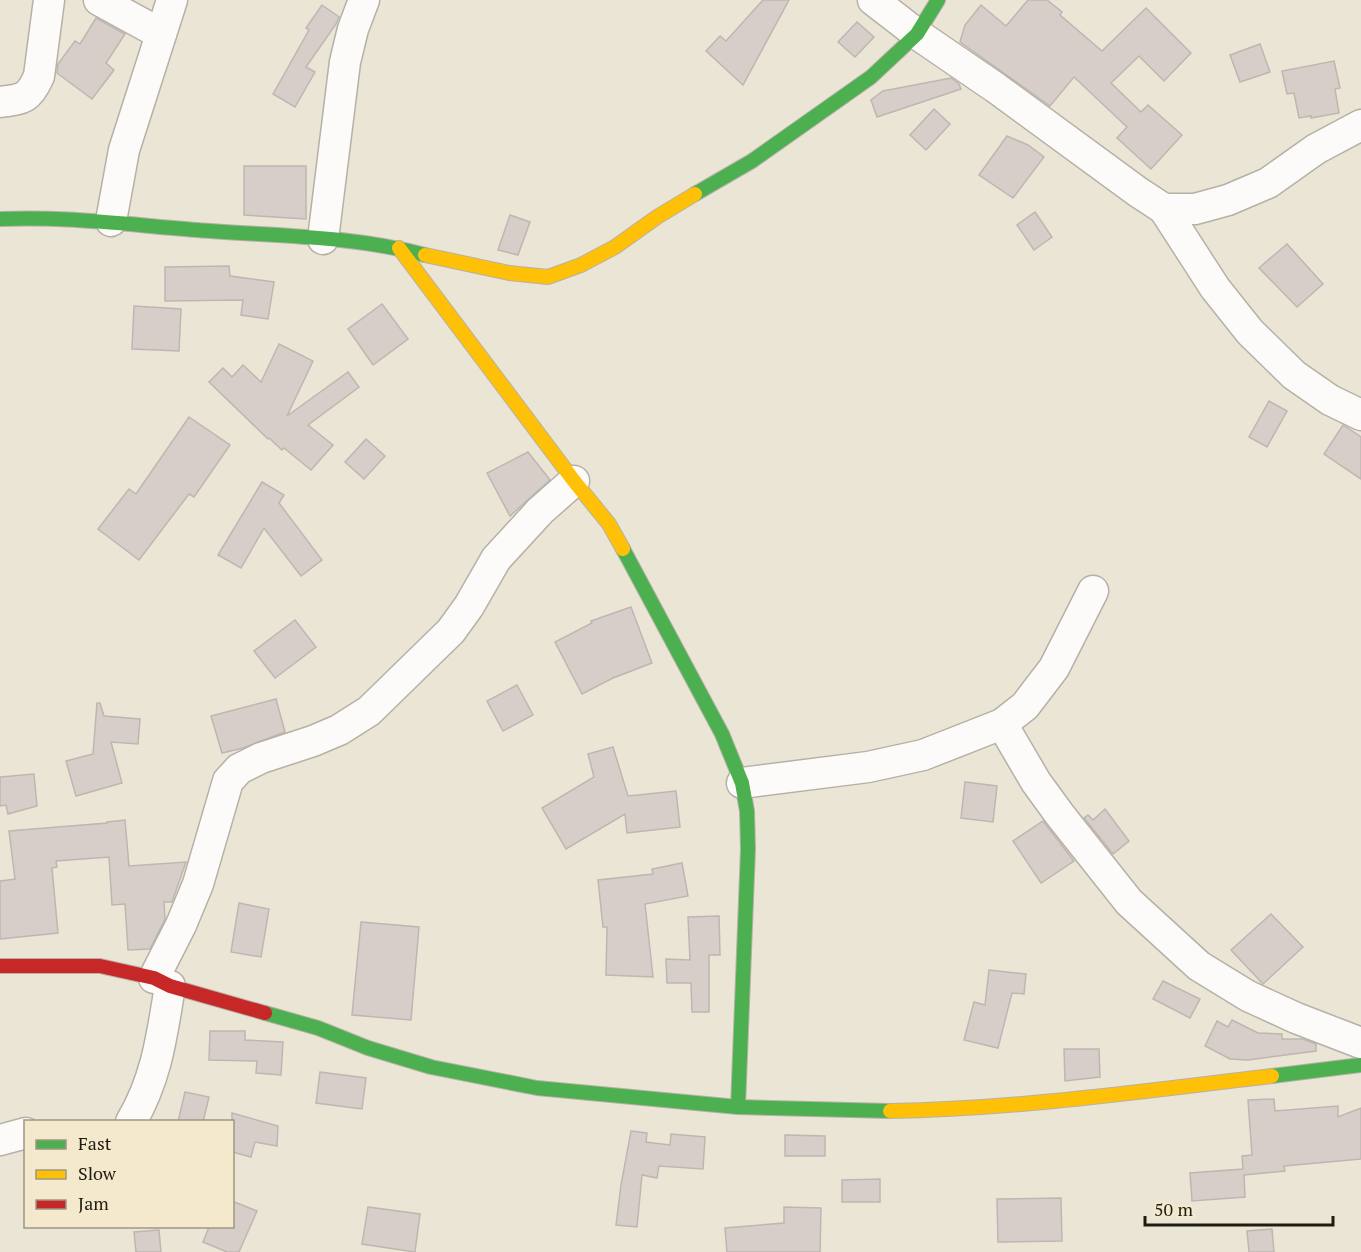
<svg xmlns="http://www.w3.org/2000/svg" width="1361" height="1252" viewBox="0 0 1361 1252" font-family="'PT Serif',serif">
  <rect width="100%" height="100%" fill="#ebe5d6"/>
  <g fill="#d7cec9" stroke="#beb6b1" stroke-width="1.5">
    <polygon points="763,0 789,0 743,85 706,51 720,36 726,41"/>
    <polygon points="1028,0 1047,0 1062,12 1060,15 1102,51 1146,8 1191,53 1164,81 1139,56 1111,83 1141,112 1148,105 1182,135 1151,169 1117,138 1127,127 1074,77 1050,106 960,42 965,25 981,5 1006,26"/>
    <polygon points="322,5 339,17 336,24 306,67 315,72 295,107 273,94 309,30 306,28"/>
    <polygon points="96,18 125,34 106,63 114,70 92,99 57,73 58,64 75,41 80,44"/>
    <polygon points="857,22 874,37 855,57 838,42"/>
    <polygon points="1260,44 1270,72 1240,82 1230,55"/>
    <polygon points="1334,61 1340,88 1335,89 1339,113 1311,118 1311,116 1299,118 1294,93 1287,94 1282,71"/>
    <polygon points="951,78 959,84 961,89 877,117 871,100 883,91"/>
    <polygon points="934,109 950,124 926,150 910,135"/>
    <polygon points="1007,136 1028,145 1044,157 1013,198 979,175"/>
    <polygon points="244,166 306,166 306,219 244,215"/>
    <polygon points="1035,212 1052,237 1034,250 1017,225"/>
    <polygon points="510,215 530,222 518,255 498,250"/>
    <polygon points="1287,244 1323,284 1297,307 1259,268"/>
    <polygon points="229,266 230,276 274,282 268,319 241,315 243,300 165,301 165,267"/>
    <polygon points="382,304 408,339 373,365 348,329"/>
    <polygon points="134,306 181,309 179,351 132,349"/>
    <polygon points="279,344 313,361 287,416 348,372 359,387 308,425 333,445 311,470 284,448 282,450 269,438 268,439 209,382 223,368 232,377 243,365 261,382"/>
    <polygon points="1269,401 1287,411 1267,447 1249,437"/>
    <polygon points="189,417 230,445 194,497 189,494 139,560 98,529 129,489 136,494"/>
    <polygon points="1343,425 1361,437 1361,479 1324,454"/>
    <polygon points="366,439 385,456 364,479 345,462"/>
    <polygon points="528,452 550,480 510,516 487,473"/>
    <polygon points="262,482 284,495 279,503 322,560 301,576 264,528 241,568 218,555"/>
    <polygon points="631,607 652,663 613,678 582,694 555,642 592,623 591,621"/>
    <polygon points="295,620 316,647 275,678 254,651"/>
    <polygon points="517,685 533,715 503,731 487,701"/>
    <polygon points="276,699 285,732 243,748 222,753 211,716"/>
    <polygon points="97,703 100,703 104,716 140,719 138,744 111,742 122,783 76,796 66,761 93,754"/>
    <polygon points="613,747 628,796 676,791 680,827 627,833 625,814 566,849 542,808 594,777 588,754"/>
    <polygon points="34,774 37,806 8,814 6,805 0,806 0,777"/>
    <polygon points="965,782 997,786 993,822 961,818"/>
    <polygon points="1105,809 1129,841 1113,854 1084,818 1088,815 1093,820"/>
    <polygon points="125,820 129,866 186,862 172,902 164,902 165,919 150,949 128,950 125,904 112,905 109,857 56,861 57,867 52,868 58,933 0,939 0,881 15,879 9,831 107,823 107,822"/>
    <polygon points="1043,821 1074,861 1041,883 1013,841"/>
    <polygon points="682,863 688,896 645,904 653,977 606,975 607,927 603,927 598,880 653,874 652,869"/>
    <polygon points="239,903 269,909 261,957 231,952"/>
    <polygon points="1271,914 1303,947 1263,984 1231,950"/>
    <polygon points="719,916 720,955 709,955 709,1012 692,1012 691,983 667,983 666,959 690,960 688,917"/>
    <polygon points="361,922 419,927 411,1020 352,1015"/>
    <polygon points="989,970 1026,974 1024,994 1012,993 998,1048 964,1040 974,1002 985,1005"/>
    <polygon points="1163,981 1200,999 1190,1018 1153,999"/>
    <polygon points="1232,1020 1258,1033 1282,1034 1282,1039 1303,1039 1316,1044 1316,1051 1248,1060 1230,1059 1205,1046 1217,1021 1228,1027"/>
    <polygon points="210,1031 245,1031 245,1040 283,1042 281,1075 256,1073 257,1061 209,1060"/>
    <polygon points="1064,1049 1099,1049 1100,1077 1065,1081"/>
    <polygon points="320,1072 366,1078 362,1109 316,1103"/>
    <polygon points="185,1092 209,1097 203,1122 178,1122"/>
    <polygon points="1274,1099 1275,1111 1338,1106 1338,1117 1361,1108 1361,1159 1284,1166 1285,1171 1244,1175 1245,1197 1192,1201 1190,1173 1243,1169 1242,1156 1252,1155 1248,1100"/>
    <polygon points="232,1113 278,1126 277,1146 255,1142 251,1157 232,1152"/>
    <polygon points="631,1131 647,1133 646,1142 670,1145 671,1134 705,1137 703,1169 659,1166 657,1178 642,1175 637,1227 616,1225 621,1185"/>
    <polygon points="785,1135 825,1136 825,1156 785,1156"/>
    <polygon points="880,1179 880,1202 842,1202 842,1180"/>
    <polygon points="1061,1198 1062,1241 998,1242 997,1199"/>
    <polygon points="232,1201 257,1211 239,1252 227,1252 203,1242 209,1227 232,1227"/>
    <polygon points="368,1207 420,1214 415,1252 362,1244"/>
    <polygon points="784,1207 821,1208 820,1252 727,1252 725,1228 784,1223"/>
    <polygon points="1272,1229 1274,1252 1249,1252 1247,1231"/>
    <polygon points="159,1230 161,1252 136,1252 134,1232"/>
  </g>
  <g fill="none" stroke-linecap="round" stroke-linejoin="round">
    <g stroke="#b6b1a6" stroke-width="33">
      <g id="street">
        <polyline points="99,0 161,34"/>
        <polyline points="873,0 917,34 996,88 1138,192 1164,209 1195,209 1228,200 1268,183 1316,149 1361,125"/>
        <path d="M0,102c23,-3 29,-3 39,-26l10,-76"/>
        <polyline points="1164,209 1215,288 1250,332 1294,375 1330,400 1361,415"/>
        <polyline points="111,221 124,150 172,0"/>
        <polyline points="323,239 345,62 353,29 364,0"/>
        <polyline points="1002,724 1036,782 1060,815 1129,902 1199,966 1248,996 1296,1018 1361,1043"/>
        <polyline points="742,783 868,767 923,755 1002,724 1025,706 1054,668 1093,591"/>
        <polyline points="154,978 181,925 198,884 228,781 239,769 261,758 313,741 339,730 369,711 451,631 469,606 496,559 540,511 574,481"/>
        <path d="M131,1122c26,-44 31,-87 39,-136"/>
        <polyline points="0,1140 26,1133"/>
      </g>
    </g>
    <g stroke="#b6b1a6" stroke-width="16">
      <g id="fast">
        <polyline points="695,194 752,161 871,77 917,34 938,0"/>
        <path d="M0,219c66,-3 131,6 197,11 75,6 154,5 228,25"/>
        <polyline points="623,549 722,734 742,783 747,811 748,849 738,1107"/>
        <polyline points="265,1013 318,1028 368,1048 431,1067 537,1088 738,1107 890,1111"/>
        <polyline points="1272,1076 1361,1065"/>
      </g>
    </g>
    <g stroke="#b6b1a6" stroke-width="16">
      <g id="slow">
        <polyline points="399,248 574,481 609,524 623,549"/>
        <polyline points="425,255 509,273 548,277 581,265 615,247 657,217 695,194"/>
        <path d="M890,1111c128,-2 254,-20 382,-35"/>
      </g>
    </g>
    <g stroke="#b6b1a6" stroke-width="16">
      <polyline id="jam" points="0,966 100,966 154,978 170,986 265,1013"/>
    </g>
    <use href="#street" stroke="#fcfbf9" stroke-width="30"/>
    <use href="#fast" stroke="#4caf50" stroke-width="14"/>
    <use href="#slow" stroke="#ffc107" stroke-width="14"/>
    <use href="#jam" stroke="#c62828" stroke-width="14"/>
  </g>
  <rect x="24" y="1120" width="210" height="108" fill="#f4e9cd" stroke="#9f9782" stroke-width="1.5"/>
  <rect x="36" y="1140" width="30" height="9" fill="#4caf50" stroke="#9f9782" stroke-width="1.5"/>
  <text x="78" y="1150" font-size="18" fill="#201c12">Fast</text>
  <rect x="36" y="1170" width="30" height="9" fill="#ffc107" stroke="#9f9782" stroke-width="1.5"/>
  <text x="78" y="1180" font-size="18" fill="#201c12">Slow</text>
  <rect x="36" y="1200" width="30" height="9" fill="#c62828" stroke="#9f9782" stroke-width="1.5"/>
  <text x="78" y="1210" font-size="18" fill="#201c12">Jam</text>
  <path d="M1145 1216v9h188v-9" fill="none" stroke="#201c12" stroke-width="3"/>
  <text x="1154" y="1216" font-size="18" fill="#201c12" stroke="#f4e9cd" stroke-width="4.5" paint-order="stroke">50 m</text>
</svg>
